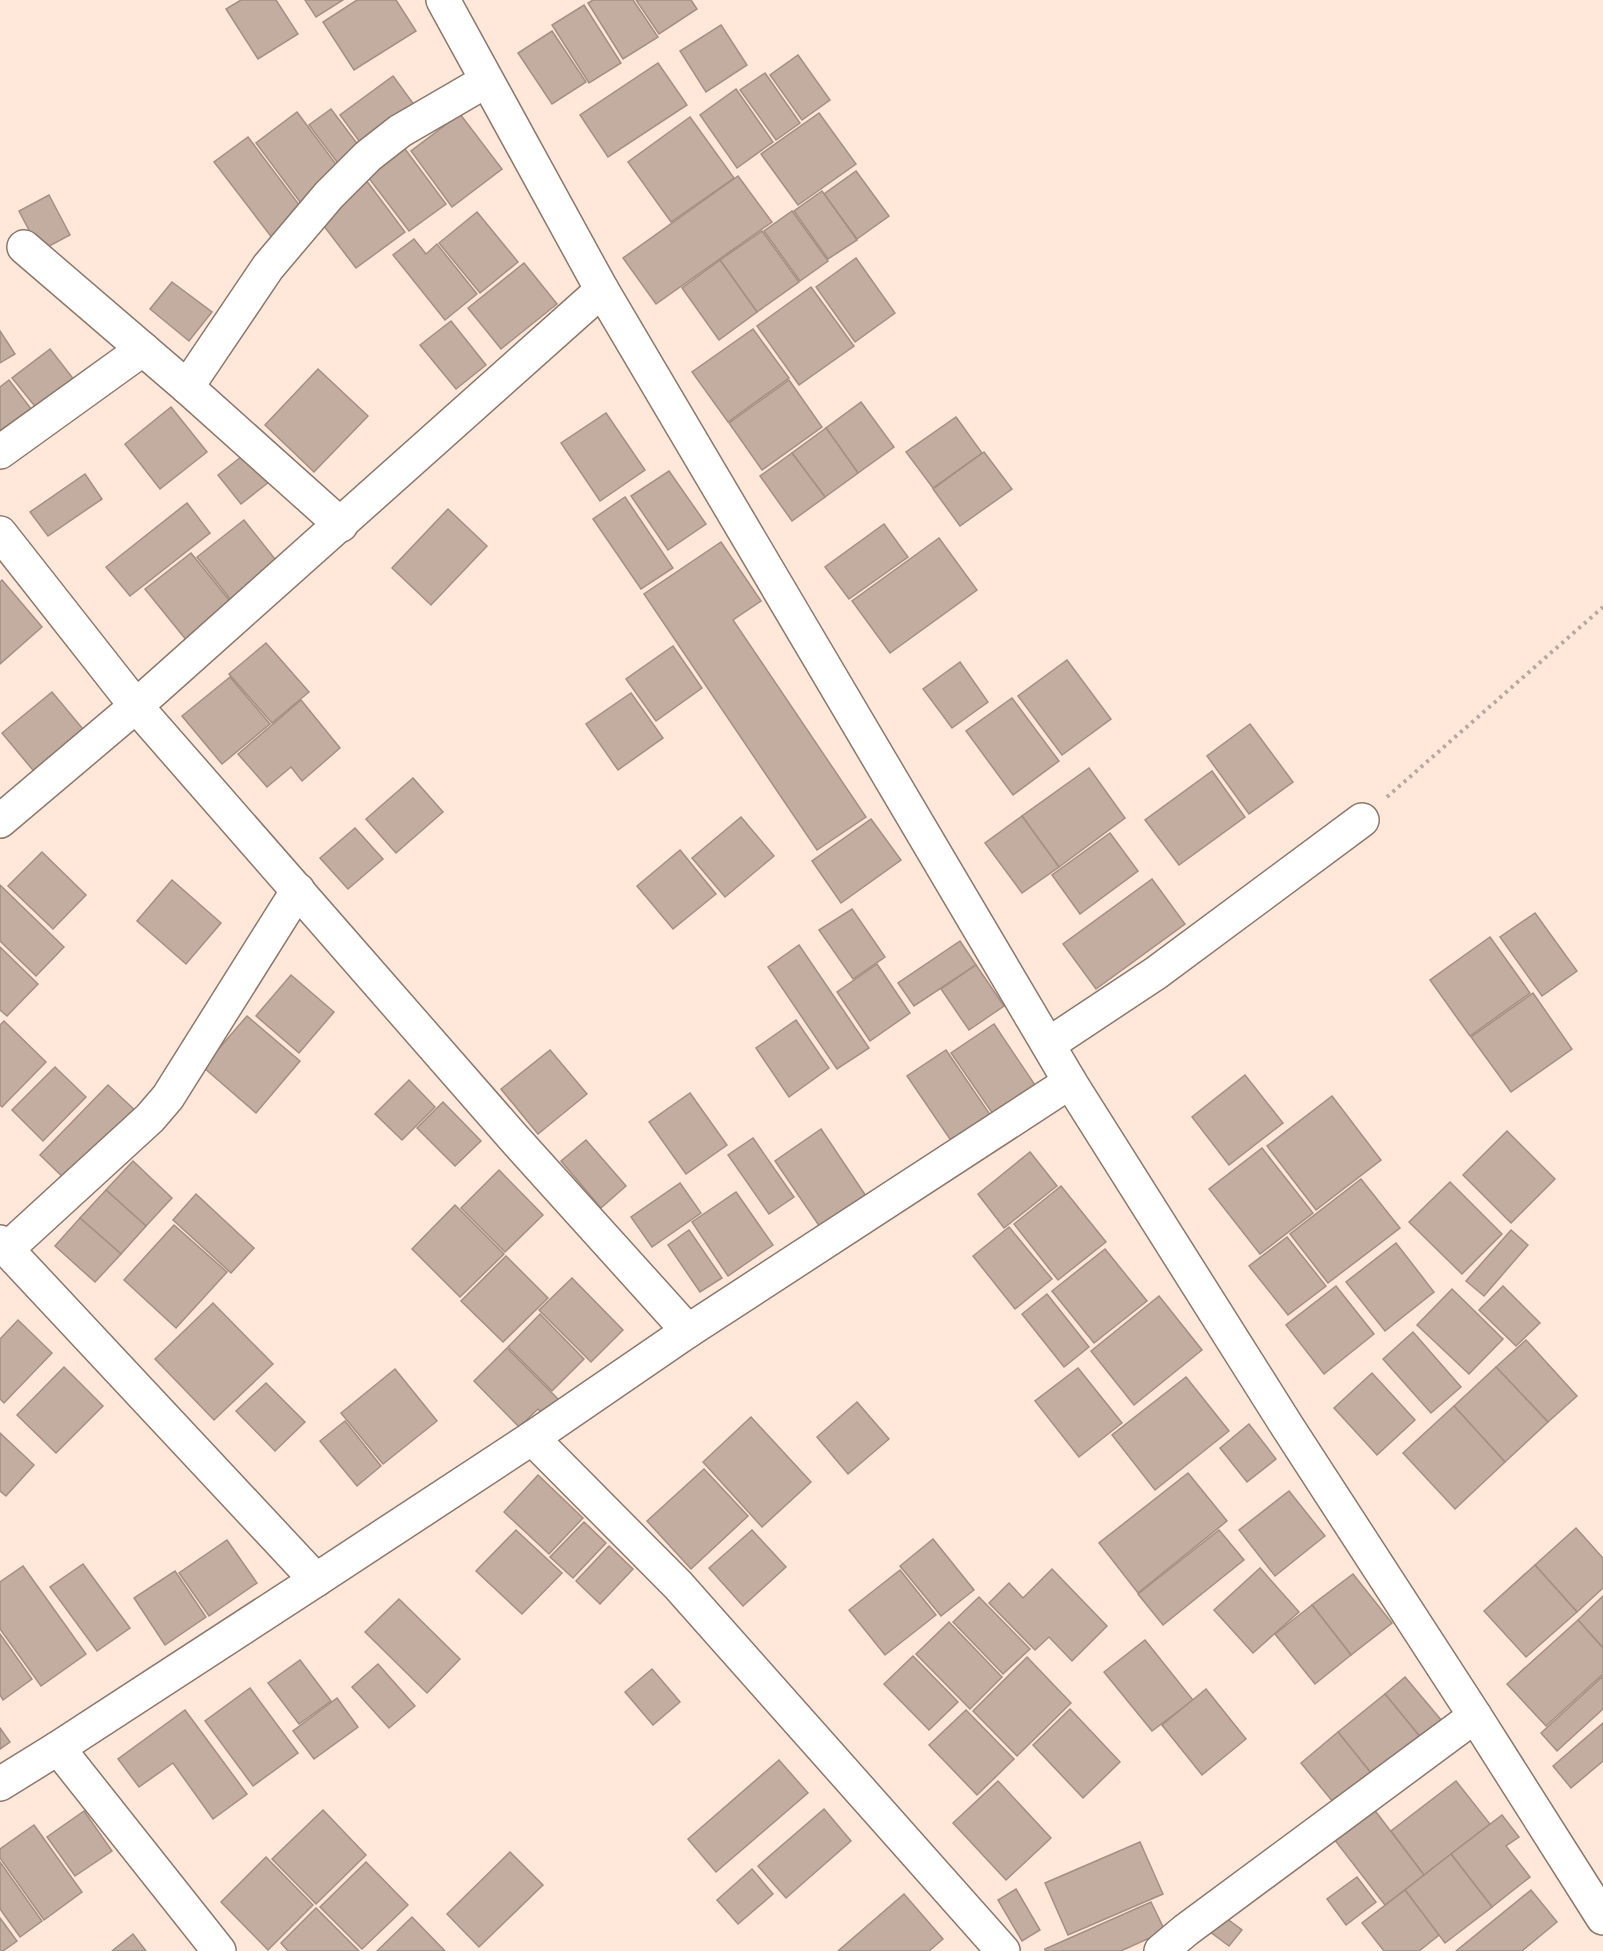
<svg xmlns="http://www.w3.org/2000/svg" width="1603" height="1951" viewBox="0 0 1603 1951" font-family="'Space Grotesk',sans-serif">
  <rect width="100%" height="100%" fill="#ffe8da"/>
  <g fill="#c2ada0" stroke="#a48f82" stroke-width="1.5">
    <polygon points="241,0 276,0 298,34 258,59 226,9"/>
    <polygon points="305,0 343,0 316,17"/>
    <polygon points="357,0 396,0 416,31 354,70 323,22"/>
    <polygon points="593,0 633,0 658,37 623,59 588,3"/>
    <polygon points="636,0 691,0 697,9 659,34"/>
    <polygon points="584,5 621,63 589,83 552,25"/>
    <polygon points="721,25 747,65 706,92 680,51"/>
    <polygon points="552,31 586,82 552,104 518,53"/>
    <polygon points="798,55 830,100 802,120 770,75"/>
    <polygon points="658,63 687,105 608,157 580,115"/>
    <polygon points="765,73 800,123 776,140 740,90"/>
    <polygon points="393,76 418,110 365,149 340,115"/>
    <polygon points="736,89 773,142 737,168 700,115"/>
    <polygon points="331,109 362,150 340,166 309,125"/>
    <polygon points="297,112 344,175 303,206 256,143"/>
    <polygon points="819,113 856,164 798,205 761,154"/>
    <polygon points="460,114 502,169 452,207 411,151"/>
    <polygon points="690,117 734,178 671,222 628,162"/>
    <polygon points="248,137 306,214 273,239 214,162"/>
    <polygon points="405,149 446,204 409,231 368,177"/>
    <polygon points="856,171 889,216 857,239 824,194"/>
    <polygon points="738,176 772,222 656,304 623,258"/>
    <polygon points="366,180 405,232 356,268 317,217"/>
    <polygon points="822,191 857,240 828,259 794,211"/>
    <polygon points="49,195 70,235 40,251 19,211"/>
    <polygon points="792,211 828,261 800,281 764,231"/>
    <polygon points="477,212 518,262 480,293 439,243"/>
    <polygon points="762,231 799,282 757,312 720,260"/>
    <polygon points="414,239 426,254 437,244 477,294 445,320 393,255"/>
    <polygon points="856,258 895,313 855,342 816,287"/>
    <polygon points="720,260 757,312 719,340 682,288"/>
    <polygon points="524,263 557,304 501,349 468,308"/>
    <polygon points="172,282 212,312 189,341 150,309"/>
    <polygon points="811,287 854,346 799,385 757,326"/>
    <polygon points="451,321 486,365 456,389 420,345"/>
    <polygon points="753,329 789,378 728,422 692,372"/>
    <polygon points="0,331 15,354 0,363"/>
    <polygon points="50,349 79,386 42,415 12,378"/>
    <polygon points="318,369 368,416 314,472 265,425"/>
    <polygon points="9,380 38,418 0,437 0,387"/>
    <polygon points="789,380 822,427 762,470 729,423"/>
    <polygon points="861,402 894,447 858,473 826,428"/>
    <polygon points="171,407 207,452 160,489 125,444"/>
    <polygon points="606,413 645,470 600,501 561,443"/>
    <polygon points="956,417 982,453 933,488 906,452"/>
    <polygon points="826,428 858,473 825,497 792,453"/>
    <polygon points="984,452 1012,489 960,526 933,489"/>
    <polygon points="246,453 269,482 241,504 218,475"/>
    <polygon points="792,453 825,497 792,521 760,476"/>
    <polygon points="669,471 706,524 668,550 631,496"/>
    <polygon points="85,474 102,499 48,536 30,512"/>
    <polygon points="625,497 673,568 641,589 593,519"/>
    <polygon points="187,503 210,533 130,596 106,567"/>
    <polygon points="448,509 487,546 431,605 392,568"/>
    <polygon points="244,520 282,568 235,605 197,557"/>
    <polygon points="884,524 908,557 849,599 825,567"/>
    <polygon points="939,538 977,590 890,653 852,601"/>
    <polygon points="721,542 761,601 733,620 866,817 817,850 644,594"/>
    <polygon points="191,553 233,605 187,641 145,589"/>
    <polygon points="2,580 42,627 0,664 0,582"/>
    <polygon points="266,643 309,692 272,723 229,674"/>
    <polygon points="673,646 702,688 656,721 626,679"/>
    <polygon points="1067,660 1111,719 1062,755 1018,696"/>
    <polygon points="960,662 988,702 952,728 923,689"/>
    <polygon points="230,677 270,724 222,764 182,716"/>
    <polygon points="52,692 87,734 37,775 2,733"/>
    <polygon points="631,693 663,738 618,770 586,724"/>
    <polygon points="1012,698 1059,761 1013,795 966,731"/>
    <polygon points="301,700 340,748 302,781 291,767 267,787 238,754"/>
    <polygon points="1250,724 1293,782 1249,814 1207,756"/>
    <polygon points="1089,768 1125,818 1059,867 1022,816"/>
    <polygon points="1212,771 1245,817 1179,865 1145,820"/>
    <polygon points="413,778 443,812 396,853 366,819"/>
    <polygon points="1022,816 1059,867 1022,893 985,843"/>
    <polygon points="741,817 774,856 725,897 692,858"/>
    <polygon points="871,819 901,860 841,903 812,861"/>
    <polygon points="355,828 383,859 348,889 320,858"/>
    <polygon points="1110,833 1138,871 1080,914 1052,875"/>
    <polygon points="680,850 716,894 673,929 637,886"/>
    <polygon points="42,852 86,895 53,929 8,886"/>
    <polygon points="1152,879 1185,924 1096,989 1063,944"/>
    <polygon points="172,880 221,923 186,964 137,921"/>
    <polygon points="0,885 64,947 36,976 0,941"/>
    <polygon points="852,909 885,957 853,979 819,930"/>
    <polygon points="1535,913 1577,971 1542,996 1500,937"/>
    <polygon points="1490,937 1530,993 1470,1036 1430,980"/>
    <polygon points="960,941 976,965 914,1006 898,983"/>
    <polygon points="799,945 869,1048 837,1069 768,967"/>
    <polygon points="0,947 38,984 7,1016 0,1010"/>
    <polygon points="877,964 910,1013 870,1041 837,992"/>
    <polygon points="976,965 1004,1006 969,1030 941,989"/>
    <polygon points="291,975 334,1012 299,1053 256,1016"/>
    <polygon points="1533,993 1572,1049 1511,1092 1471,1037"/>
    <polygon points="247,1016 300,1061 256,1113 203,1067"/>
    <polygon points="796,1020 829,1068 789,1097 756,1048"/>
    <polygon points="4,1021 46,1062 2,1107 0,1105 0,1025"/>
    <polygon points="994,1024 1037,1088 995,1117 951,1053"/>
    <polygon points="550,1050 587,1094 538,1134 501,1089"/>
    <polygon points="946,1050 993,1119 954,1145 907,1076"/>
    <polygon points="55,1067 86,1097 43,1141 12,1110"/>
    <polygon points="1245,1075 1283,1123 1229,1165 1192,1117"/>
    <polygon points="409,1080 435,1107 402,1140 375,1114"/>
    <polygon points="108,1085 139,1114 71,1185 40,1155"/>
    <polygon points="690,1093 727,1145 686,1174 649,1122"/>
    <polygon points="1332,1096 1381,1160 1316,1210 1267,1146"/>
    <polygon points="443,1102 481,1141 455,1166 417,1128"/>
    <polygon points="821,1129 866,1196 820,1227 775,1161"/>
    <polygon points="1507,1131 1555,1179 1511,1223 1463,1175"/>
    <polygon points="753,1138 794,1197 769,1214 728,1155"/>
    <polygon points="586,1140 626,1186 601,1208 561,1161"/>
    <polygon points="1262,1148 1313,1213 1260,1254 1209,1189"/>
    <polygon points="1030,1152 1057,1186 1004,1228 978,1194"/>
    <polygon points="133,1161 172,1198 146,1226 106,1190"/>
    <polygon points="499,1170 543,1215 505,1252 461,1208"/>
    <polygon points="1361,1179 1400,1228 1328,1283 1290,1234"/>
    <polygon points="1450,1182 1502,1234 1462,1274 1409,1222"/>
    <polygon points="680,1183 701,1213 652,1247 631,1217"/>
    <polygon points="1061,1186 1106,1242 1058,1280 1014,1224"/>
    <polygon points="106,1190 146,1226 121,1254 80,1218"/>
    <polygon points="736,1192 773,1245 728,1276 692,1222"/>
    <polygon points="196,1194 254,1248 231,1273 173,1220"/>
    <polygon points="455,1205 504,1254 460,1297 412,1249"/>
    <polygon points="80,1218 121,1254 95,1282 55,1246"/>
    <polygon points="174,1225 227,1272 176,1328 124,1280"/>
    <polygon points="1009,1227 1052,1279 1015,1309 973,1256"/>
    <polygon points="689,1230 722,1278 700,1292 668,1245"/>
    <polygon points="1511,1230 1528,1245 1484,1296 1466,1281"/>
    <polygon points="1287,1237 1326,1286 1288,1315 1249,1266"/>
    <polygon points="1396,1243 1434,1292 1385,1331 1346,1282"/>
    <polygon points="1105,1249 1147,1301 1094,1343 1052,1291"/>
    <polygon points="506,1256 548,1298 503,1342 461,1301"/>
    <polygon points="572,1278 623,1330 591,1362 539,1310"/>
    <polygon points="1336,1286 1374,1334 1324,1374 1286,1325"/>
    <polygon points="1503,1286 1540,1323 1516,1346 1479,1310"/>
    <polygon points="1452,1289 1503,1339 1469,1374 1417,1325"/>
    <polygon points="1047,1294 1089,1347 1064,1367 1022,1314"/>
    <polygon points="1159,1296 1202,1350 1134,1405 1091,1351"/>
    <polygon points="213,1303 273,1364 214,1420 155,1359"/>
    <polygon points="540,1314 584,1359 552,1391 508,1347"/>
    <polygon points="18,1320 52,1353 4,1403 0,1399 0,1339"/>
    <polygon points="1413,1332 1461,1387 1431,1413 1383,1359"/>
    <polygon points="1526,1340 1577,1396 1548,1422 1496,1367"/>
    <polygon points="507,1348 561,1402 546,1417 538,1409 519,1427 474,1381"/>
    <polygon points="64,1367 103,1406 56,1453 17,1415"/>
    <polygon points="1496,1367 1548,1422 1505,1462 1454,1406"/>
    <polygon points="1078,1368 1122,1423 1079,1457 1035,1401"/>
    <polygon points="395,1369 437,1421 383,1464 341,1413"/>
    <polygon points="1372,1373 1415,1420 1377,1455 1334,1408"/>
    <polygon points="1186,1377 1229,1431 1155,1490 1112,1435"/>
    <polygon points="266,1383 305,1422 275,1451 236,1411"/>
    <polygon points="857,1402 889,1439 848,1474 817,1437"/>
    <polygon points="1454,1406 1505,1462 1455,1509 1403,1453"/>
    <polygon points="751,1417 811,1482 762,1527 703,1462"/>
    <polygon points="345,1421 381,1466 357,1486 320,1441"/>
    <polygon points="1249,1424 1276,1459 1247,1482 1220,1448"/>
    <polygon points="0,1433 34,1465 6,1496 0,1491"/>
    <polygon points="704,1469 748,1516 691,1569 647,1521"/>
    <polygon points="1188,1473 1227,1521 1138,1593 1099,1543"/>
    <polygon points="538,1475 583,1518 549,1554 504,1512"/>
    <polygon points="1289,1491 1325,1536 1275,1576 1239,1530"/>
    <polygon points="584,1522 606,1543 573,1578 550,1557"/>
    <polygon points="1576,1528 1603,1558 1603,1588 1577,1612 1535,1565"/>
    <polygon points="516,1530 562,1573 522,1614 476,1571"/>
    <polygon points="752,1530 786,1567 743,1606 709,1568"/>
    <polygon points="1219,1530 1244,1560 1163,1625 1138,1594"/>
    <polygon points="933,1539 974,1590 941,1616 900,1566"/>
    <polygon points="227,1540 257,1583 209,1616 179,1573"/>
    <polygon points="609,1546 633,1569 600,1604 576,1581"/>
    <polygon points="83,1564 130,1628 97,1651 50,1587"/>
    <polygon points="1535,1565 1577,1612 1526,1657 1484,1611"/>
    <polygon points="23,1566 86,1654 41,1686 0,1629 0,1582"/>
    <polygon points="1260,1568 1299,1612 1253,1653 1214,1610"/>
    <polygon points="1052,1569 1107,1626 1072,1661 1049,1637 1035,1650 989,1603 1009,1583 1023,1598"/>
    <polygon points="900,1570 936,1615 885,1655 849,1610"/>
    <polygon points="175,1571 206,1617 165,1645 134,1598"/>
    <polygon points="1353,1574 1392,1623 1351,1655 1312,1605"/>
    <polygon points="1603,1596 1603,1648 1578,1620"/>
    <polygon points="979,1597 1030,1649 1003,1674 953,1622"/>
    <polygon points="399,1599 460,1659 427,1693 365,1632"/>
    <polygon points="1312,1605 1351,1655 1315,1684 1275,1634"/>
    <polygon points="1578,1620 1603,1648 1603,1674 1546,1726 1507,1684"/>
    <polygon points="949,1622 1002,1677 970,1709 916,1654"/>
    <polygon points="0,1634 32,1679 3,1700 0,1695"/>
    <polygon points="1145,1640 1193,1700 1152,1731 1104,1672"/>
    <polygon points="913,1656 958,1702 929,1730 884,1684"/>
    <polygon points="1027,1657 1071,1703 1017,1756 973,1711"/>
    <polygon points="300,1660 331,1701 299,1724 268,1683"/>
    <polygon points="378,1664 415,1706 389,1728 352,1687"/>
    <polygon points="652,1669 680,1702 653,1725 625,1692"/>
    <polygon points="1603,1676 1603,1709 1557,1751 1541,1733"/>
    <polygon points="1405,1677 1447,1727 1426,1744 1385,1694"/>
    <polygon points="250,1688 298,1753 253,1786 205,1721"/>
    <polygon points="1206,1689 1246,1739 1202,1775 1162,1725"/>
    <polygon points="1385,1694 1426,1744 1379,1783 1338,1732"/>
    <polygon points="337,1698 358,1727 314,1759 293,1731"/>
    <polygon points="1070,1709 1120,1762 1083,1798 1033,1745"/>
    <polygon points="185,1710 247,1794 213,1819 173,1763 139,1787 118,1759"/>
    <polygon points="966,1710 1014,1759 977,1795 929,1745"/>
    <polygon points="1603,1723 1603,1761 1571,1788 1553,1766"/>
    <polygon points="0,1728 10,1742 0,1749"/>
    <polygon points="1338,1732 1379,1783 1342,1813 1301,1763"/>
    <polygon points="779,1760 808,1793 716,1872 688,1839"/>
    <polygon points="998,1781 1051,1838 1006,1880 953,1823"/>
    <polygon points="1456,1781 1490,1824 1424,1875 1391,1831"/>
    <polygon points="1367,1800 1424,1875 1385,1905 1327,1830"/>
    <polygon points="824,1809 851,1841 786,1898 758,1866"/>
    <polygon points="323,1810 366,1855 316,1904 272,1859"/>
    <polygon points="84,1811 112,1851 75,1876 47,1837"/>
    <polygon points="1502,1815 1519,1837 1506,1846 1530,1877 1492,1907 1451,1854"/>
    <polygon points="34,1825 82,1892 44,1920 0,1858 0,1849"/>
    <polygon points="1140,1842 1163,1894 1068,1935 1045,1883"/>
    <polygon points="510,1852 543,1885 479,1947 447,1914"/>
    <polygon points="1451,1854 1492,1907 1445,1943 1405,1890"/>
    <polygon points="266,1857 313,1905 268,1950 221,1902"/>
    <polygon points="0,1862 42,1921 20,1937 0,1909"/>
    <polygon points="366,1862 408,1905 362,1949 320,1907"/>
    <polygon points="752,1869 773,1894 738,1924 717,1900"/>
    <polygon points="1357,1877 1376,1902 1346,1925 1327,1899"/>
    <polygon points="1016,1889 1040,1930 1022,1941 998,1900"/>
    <polygon points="1405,1890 1439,1935 1419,1951 1384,1951 1362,1923"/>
    <polygon points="1531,1890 1557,1922 1522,1951 1456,1951"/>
    <polygon points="904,1894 943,1939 929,1951 838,1951"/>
    <polygon points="1151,1902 1165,1931 1121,1951 1045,1951 1045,1949"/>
    <polygon points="316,1908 359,1951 288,1951 281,1943"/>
    <polygon points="1218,1912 1242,1930 1229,1946 1205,1928"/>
    <polygon points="412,1917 445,1951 377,1951"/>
    <polygon points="0,1918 17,1941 3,1951 0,1951"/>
    <polygon points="133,1934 146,1951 112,1951"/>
  </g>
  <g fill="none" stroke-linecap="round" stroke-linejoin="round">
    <g stroke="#8b786b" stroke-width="36">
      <g id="minor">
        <polyline points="443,0 602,290 1070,1082 1287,1426 1475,1716 1603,1918"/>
        <polyline points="24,247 187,387 341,525"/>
        <polyline points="187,387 268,267 329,195 368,156 400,131 486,81"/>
        <polyline points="0,452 143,349"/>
        <polyline points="0,533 136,706 512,1136 688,1331"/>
        <polyline points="0,821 136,706 602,290"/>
        <polyline points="1049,1044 1156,973 1362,820"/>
        <polyline points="0,1242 316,1580"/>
        <polyline points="7,1249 150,1118 168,1097 298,890"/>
        <polyline points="532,1438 678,1585 1003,1951"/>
        <polyline points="58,1748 219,1951"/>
        <polyline points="0,1784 58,1748 316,1580 532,1438 688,1331 1070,1082"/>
        <polyline points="1161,1951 1186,1930 1475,1716"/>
      </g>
    </g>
    <polyline stroke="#b9a79c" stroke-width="4" stroke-dasharray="3 4.5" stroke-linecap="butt" points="1387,797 1603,607"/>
    <use href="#minor" stroke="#fff" stroke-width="33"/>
  </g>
</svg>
